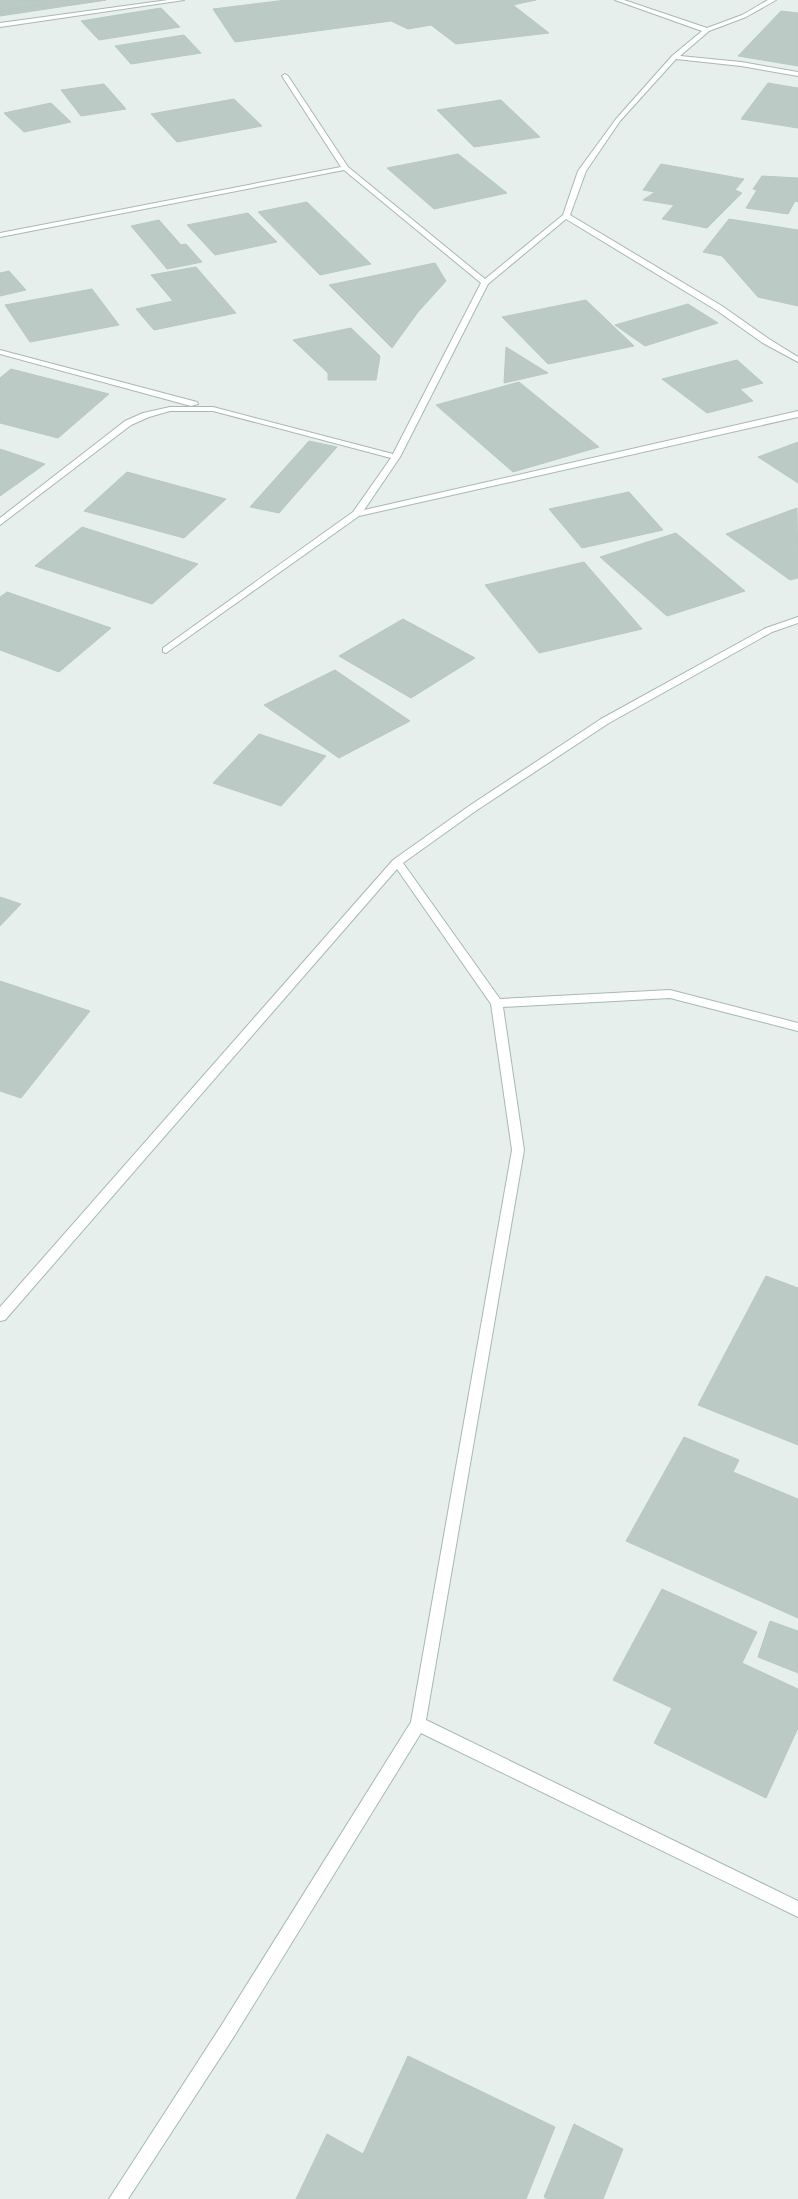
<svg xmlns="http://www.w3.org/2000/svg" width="798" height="2199" viewBox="0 0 798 2199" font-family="'Exo 2',sans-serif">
  <rect width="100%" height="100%" fill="#e6efeb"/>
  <g fill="#bbcac4" stroke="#b8c9c2">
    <polygon points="0,0 106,0 0,16"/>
    <polygon points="0,0 44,0 47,4 0,11"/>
    <polygon points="66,0 106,0 70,5"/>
    <polygon points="286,0 536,0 513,5 549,33 456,44 431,25 408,29 391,21 235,42 213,9"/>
    <polygon points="161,8 180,27 99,40 81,21"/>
    <polygon points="781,11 798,13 798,66 738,56"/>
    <polygon points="184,35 201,53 131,64 115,46"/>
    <polygon points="768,83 798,88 798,128 741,119"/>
    <polygon points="104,84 126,109 81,116 61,90"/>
    <polygon points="234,99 262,126 177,142 151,114"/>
    <polygon points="501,100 540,137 474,147 437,110"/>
    <polygon points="51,103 71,122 24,132 4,113"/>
    <polygon points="458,154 507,193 434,209 387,168"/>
    <polygon points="661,164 744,179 735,190 742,193 707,228 662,219 674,205 643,200 655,192 643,190"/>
    <polygon points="762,176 798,178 798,202 795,201 788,214 746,208 757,190 753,189"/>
    <polygon points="307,202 371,264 320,275 258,212"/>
    <polygon points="248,213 277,242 215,255 187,225"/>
    <polygon points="729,219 798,230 798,306 758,297 722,256 703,252"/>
    <polygon points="159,220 181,245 186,244 202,262 167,269 131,226"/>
    <polygon points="435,263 446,281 418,312 392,348 329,285"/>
    <polygon points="196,267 236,313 154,330 136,309 173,301 151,275"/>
    <polygon points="9,271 26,290 0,296 0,273"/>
    <polygon points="92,289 119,325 30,342 5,305"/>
    <polygon points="586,300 634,346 548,364 502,317"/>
    <polygon points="688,304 718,323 645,346 615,325"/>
    <polygon points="351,328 380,356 376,380 328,380 328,373 293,340"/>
    <polygon points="506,347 548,373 504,383"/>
    <polygon points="737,360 763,383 740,389 753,401 707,413 662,379"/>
    <polygon points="11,369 109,394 58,438 0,423 0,378"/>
    <polygon points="519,382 599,447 513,472 436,405"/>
    <polygon points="309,441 337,447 279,513 250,507"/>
    <polygon points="798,442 798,483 758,457"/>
    <polygon points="0,449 45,464 0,496"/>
    <polygon points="127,472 226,499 184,538 84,511"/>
    <polygon points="629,492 663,530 582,548 549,509"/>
    <polygon points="797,508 798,578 790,580 726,534"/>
    <polygon points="82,527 198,564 152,604 35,566"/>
    <polygon points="676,533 745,591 667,616 600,557"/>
    <polygon points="584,562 642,629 539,653 485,585"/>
    <polygon points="7,592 111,628 59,672 0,650 0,597"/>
    <polygon points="403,619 475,658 411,698 339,656"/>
    <polygon points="335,670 410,721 339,758 264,705"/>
    <polygon points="259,734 326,756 281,806 213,783"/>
    <polygon points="0,897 21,904 0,926"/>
    <polygon points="0,981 90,1011 21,1098 0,1091"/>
    <polygon points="766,1276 798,1288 798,1445 698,1405"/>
    <polygon points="684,1437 739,1460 733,1472 798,1499 798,1618 626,1541"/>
    <polygon points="662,1589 757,1632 742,1663 798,1689 798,1728 766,1798 654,1743 672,1708 613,1680"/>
    <polygon points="770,1621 798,1631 798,1673 758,1657"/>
    <polygon points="408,2056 555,2127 526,2199 296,2199 327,2134 363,2154"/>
    <polygon points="574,2124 623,2149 603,2199 548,2199 544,2197"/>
  </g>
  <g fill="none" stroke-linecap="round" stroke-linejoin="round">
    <g stroke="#a8b8b2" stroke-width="2">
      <g id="minor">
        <polygon points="168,0 184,0 0,27 0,23"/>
        <polygon points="615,0 624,0 707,28 742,15 768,0 776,0 746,17 709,31 680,56 741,62 798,72 798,76 741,66 676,59 620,121 586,171 570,215 722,306 769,339 798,357 798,362 763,343 716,310 566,219 488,284 400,457 364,510 798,411 798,417 359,516 166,653 163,652 163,648 353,512 391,458 213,411 170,411 149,417 131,425 0,525 0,518 125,421 143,413 170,407 213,407 393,454 481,283 344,170 0,237 0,233 341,167 282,76 285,74 288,76 348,167 485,279 563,215 578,171 616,119 672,56 702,31"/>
        <polygon points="0,350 197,402 198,404 191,406 0,354"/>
        <polygon points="798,617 798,623 772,632 609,723 477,810 403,863 500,999 670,990 798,1023 798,1031 670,998 503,1007 524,1150 426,1720 798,1901 798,1917 421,1733 233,2038 128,2199 109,2199 221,2026 411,1722 512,1150 491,1004 397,869 5,1320 0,1321 0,1307 393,860 469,806 601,719 766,628"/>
      </g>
    </g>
    <use href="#minor" fill="#fff" fill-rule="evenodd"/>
  </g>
</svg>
